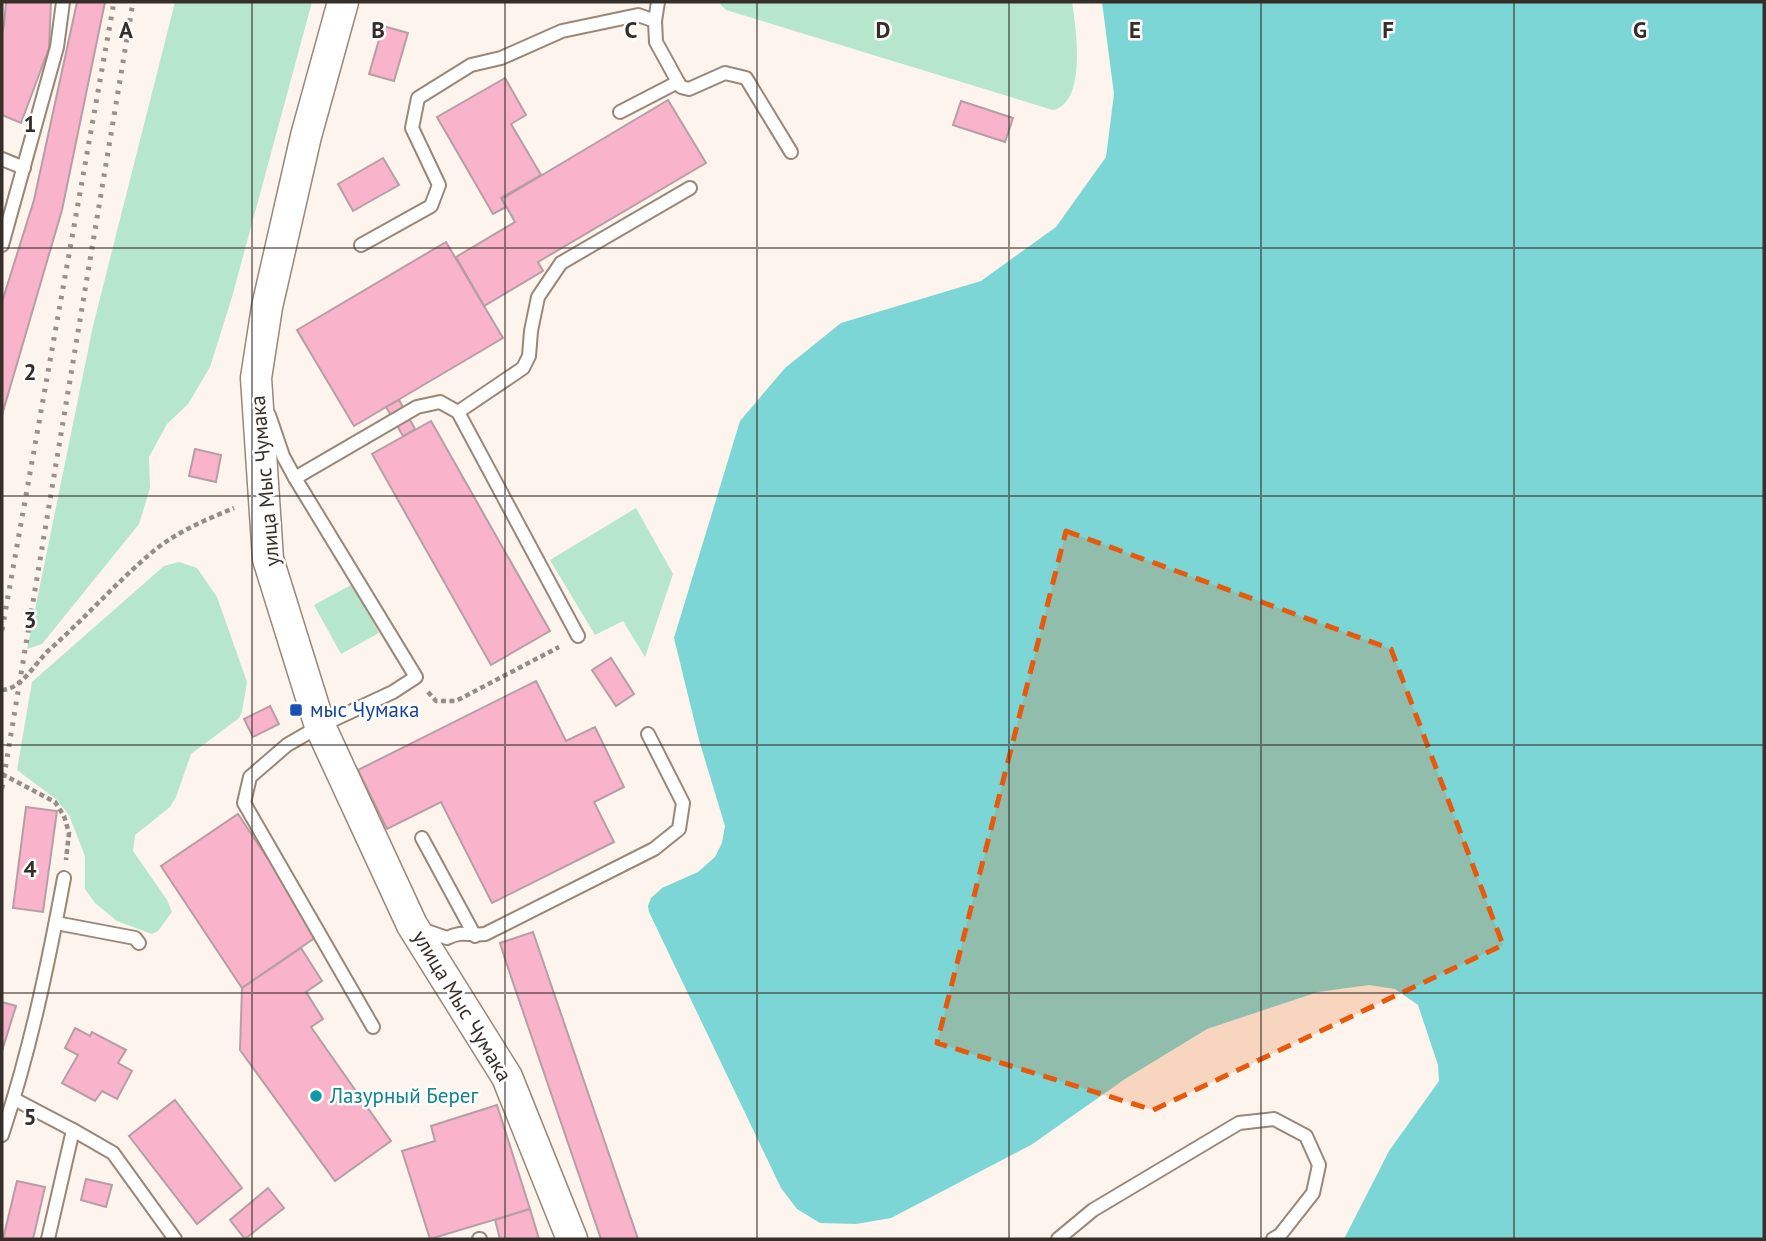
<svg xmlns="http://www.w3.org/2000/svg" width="1766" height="1241" viewBox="0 0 1766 1241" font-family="'PT Sans',sans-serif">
  <rect width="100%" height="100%" fill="#fcf4ed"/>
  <g fill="#b6e6cc">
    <polygon points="175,2 312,2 232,297 210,367 188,404 167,424 149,457 150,488 139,524 42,644 27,649 93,326"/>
    <path d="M718,2h354c4,26 15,100 -19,108l-327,-100z"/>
    <polygon points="636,508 673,574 645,657 623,621 595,635 550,560"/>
    <polygon points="179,562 197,568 217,597 247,682 242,712 239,718 191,754 176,797 170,807 135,835 133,851 167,900 172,912 158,931 152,934 117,921 95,903 85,889 85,856 69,815 56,799 17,770 32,682 164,566"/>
    <polygon points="353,584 379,633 341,654 314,605"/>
  </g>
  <polygon fill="#7cd6d6" points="1102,2 1764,2 1764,1239 1344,1239 1389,1151 1439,1081 1438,1065 1418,1005 1395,989 1369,985 1318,992 1207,1029 1125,1079 1031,1145 891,1218 856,1224 820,1223 797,1209 781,1188 649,912 648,906 651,898 662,888 698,872 715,857 722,843 725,826 699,740 674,638 740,421 785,368 841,323 981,281 1056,227 1106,157 1114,94"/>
  <g fill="#f9b3cb" stroke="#b79ea6" stroke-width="2">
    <polygon points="6,2 51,2 49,48 21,123 2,115 2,32 4,25"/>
    <polygon points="77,2 105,2 62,210 2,415 2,302 34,200"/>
    <polygon points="383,26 408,33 394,81 369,74"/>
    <polygon points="505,78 526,115 511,124 541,175 501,198 506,207 493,214 437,117"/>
    <polygon points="668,100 706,163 538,262 543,271 484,306 456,257 515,222 502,199"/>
    <polygon points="961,101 1013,118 1005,142 953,125"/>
    <polygon points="383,158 399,185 353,211 338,184"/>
    <polygon points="446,242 503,338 354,426 297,330"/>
    <polygon points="399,400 415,429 403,436 386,407"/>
    <polygon points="431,421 550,631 491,665 372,454"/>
    <polygon points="195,449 221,455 216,482 189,476"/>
    <polygon points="611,658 634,694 616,706 592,670"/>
    <polygon points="536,681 566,741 595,727 624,787 594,802 614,842 492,903 441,802 387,829 358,770"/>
    <polygon points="270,706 279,724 253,737 244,719"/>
    <polygon points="26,807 57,811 43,912 13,908"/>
    <polygon points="238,814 319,935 242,988 161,866"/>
    <polygon points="533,932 638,1239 601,1239 506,962 500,943"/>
    <polygon points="301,948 322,981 306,992 323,1019 311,1027 391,1141 335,1181 240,1050 242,988"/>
    <polygon points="2,1002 16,1006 2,1051"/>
    <polygon points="75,1028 90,1036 92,1032 126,1050 118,1063 132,1071 117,1099 102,1091 95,1101 62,1083 78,1055 65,1048"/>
    <polygon points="175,1100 242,1188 197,1224 129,1136"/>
    <polygon points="497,1105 530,1209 430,1239 402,1151 435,1141 431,1126"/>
    <polygon points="86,1179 112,1185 106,1207 81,1200"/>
    <polygon points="17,1181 45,1187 33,1239 3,1239"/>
    <polygon points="268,1188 284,1208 245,1239 230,1220"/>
    <polygon points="530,1209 539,1239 500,1239 495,1220"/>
  </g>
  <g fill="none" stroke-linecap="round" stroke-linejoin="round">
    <g stroke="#9a8778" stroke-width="16">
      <g id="service">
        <polyline points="678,82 681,87 689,89 725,73 746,78 791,152"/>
        <polyline points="620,112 678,82 656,42 655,21 658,2"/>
        <polyline points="2,159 24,168"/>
        <polyline points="2,245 57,47 63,2"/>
        <polyline points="361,245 431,206 439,185 412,128 418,98 471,65 501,58 562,31 638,15 655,21"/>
        <polyline points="458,412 523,368 529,356 531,331 538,297 561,263 690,188"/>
        <polyline points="269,415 283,456 295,478 416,677 393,692 320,726 287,745 250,777 244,803 373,1027"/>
        <polyline points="295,478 417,407 440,402 458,412 578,636"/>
        <polyline points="422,838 475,936"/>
        <polyline points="56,923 135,938 139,943"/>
        <path d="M421,929l26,9c16,-8 22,-2 38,-4l169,-85 25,-20 4,-26 -35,-69"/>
        <polyline points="14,1099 73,1130 48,1239"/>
        <polyline points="73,1130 113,1153 175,1239"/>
        <path d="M2,1135c28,-84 46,-170 62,-257"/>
        <polyline points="479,1239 480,1239"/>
        <polyline points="1058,1239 1093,1210 1239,1123 1274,1119 1306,1136 1319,1165 1313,1193 1280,1235 1273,1239"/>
      </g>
    </g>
    <g stroke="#9a8778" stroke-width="33">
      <polyline id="tertiary" points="343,2 306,136 267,307 256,378 268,559 320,726 412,925 507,1077 572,1239"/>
    </g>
    <g stroke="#958d86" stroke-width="4.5" stroke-dasharray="5 3.5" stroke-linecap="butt">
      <path d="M2,690c20,-1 33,-27 47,-40 35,-31 66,-66 101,-96 24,-21 55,-34 84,-46"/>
      <polyline points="428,692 436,701 456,701 559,647"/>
      <polyline points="2,774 55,802 64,816 69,833 66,860"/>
    </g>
    <use href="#service" stroke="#fff" stroke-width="12"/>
    <use href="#tertiary" stroke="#fff" stroke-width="30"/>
    <g stroke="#989089" stroke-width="5" stroke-dasharray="3.5 7" stroke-linecap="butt">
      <polyline points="2,630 114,2"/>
      <polyline points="2,788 133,2"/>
    </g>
  </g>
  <path fill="#e8590c" fill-opacity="0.2" stroke="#e8590c" stroke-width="5" stroke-dasharray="14 9" stroke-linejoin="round" d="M1066,531l325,118 112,296 -350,165 -216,-67z"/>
  <path fill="none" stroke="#362e28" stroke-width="2" stroke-opacity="0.55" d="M252,2v1237M505,2v1237M757,2v1237M1009,2v1237M1261,2v1237M1514,2v1237M2,248h1762M2,496h1762M2,745h1762M2,993h1762"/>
  <rect fill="#1a4fb4" stroke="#fff" stroke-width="2.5" x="289" y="703" width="14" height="14" rx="3.5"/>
  <circle fill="#0f9aa8" stroke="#fff" stroke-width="2.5" cx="316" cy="1096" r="7"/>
  <g text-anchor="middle" stroke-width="5" stroke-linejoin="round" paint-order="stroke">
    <g font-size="21" fill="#362e28" stroke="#fff">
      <text transform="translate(265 481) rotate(-95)" y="7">улица Мыс Чумака</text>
      <text transform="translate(462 1006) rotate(59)" y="7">улица Мыс Чумака</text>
    </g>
    <g font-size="21" fill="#164399" stroke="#fff" text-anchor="start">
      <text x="310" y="717">мыс Чумака</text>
    </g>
    <g font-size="21" fill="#0d838f" stroke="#fff" text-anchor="start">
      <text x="330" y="1103">Лазурный Берег</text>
    </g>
  </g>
  <g font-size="23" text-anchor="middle" font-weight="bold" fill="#362e28" stroke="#fff" stroke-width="5" stroke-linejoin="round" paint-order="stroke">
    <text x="126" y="38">A</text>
    <text x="378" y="38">B</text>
    <text x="631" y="38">C</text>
    <text x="883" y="38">D</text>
    <text x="1135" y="38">E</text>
    <text x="1388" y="38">F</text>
    <text x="1640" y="38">G</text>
    <text x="30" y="132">1</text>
    <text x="30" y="380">2</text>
    <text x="30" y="628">3</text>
    <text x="30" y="877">4</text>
    <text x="30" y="1125">5</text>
  </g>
  <rect width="1766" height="1241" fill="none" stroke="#362e28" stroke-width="7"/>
</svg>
